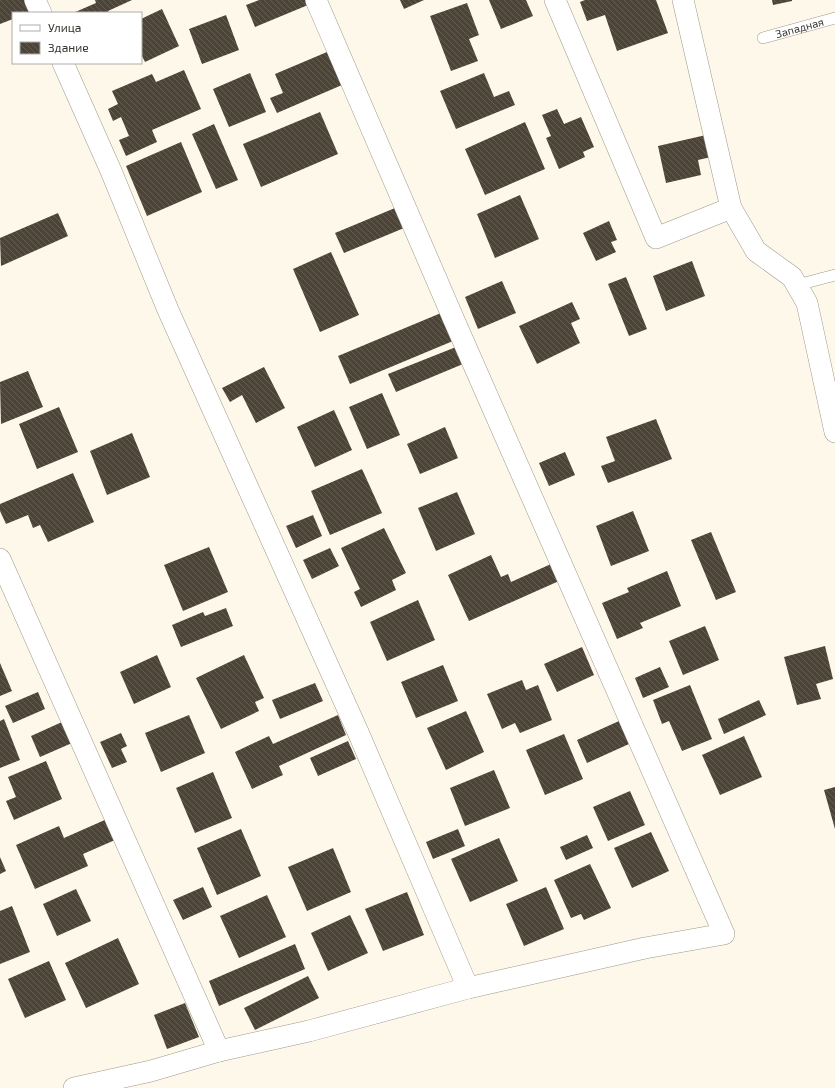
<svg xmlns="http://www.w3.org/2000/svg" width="835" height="1088" viewBox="0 0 835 1088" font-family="'Exo 2',sans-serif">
  <defs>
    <pattern id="building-back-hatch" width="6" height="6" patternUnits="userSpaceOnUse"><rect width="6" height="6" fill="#4d4438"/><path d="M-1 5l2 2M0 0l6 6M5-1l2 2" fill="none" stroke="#655d53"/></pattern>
  </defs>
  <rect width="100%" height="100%" fill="#fef8eb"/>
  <g fill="url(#building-back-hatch)">
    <polygon points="0,0 25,0 30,12 13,13 13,19 0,24"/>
    <polygon points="95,0 132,0 108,11 109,13 73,13 96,3"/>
    <polygon points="259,0 306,0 308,5 255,27 246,5"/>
    <polygon points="400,0 424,0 404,9"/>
    <polygon points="489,0 526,0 533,16 501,29"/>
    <polygon points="585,0 656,0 668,33 617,51 605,15 587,21 580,2"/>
    <polygon points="772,0 792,0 792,1 773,5"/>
    <polygon points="467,3 479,35 469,39 478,61 451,71 430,16"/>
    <polygon points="162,9 179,46 145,62 141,54 141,19"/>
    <polygon points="226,15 239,50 202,64 189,29"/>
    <polygon points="327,52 342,85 277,113 270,98 283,93 275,74"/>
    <polygon points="184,70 201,109 152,130 157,142 126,156 119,140 129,136 121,117 113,121 108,109 118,104 112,91 152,74 156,82"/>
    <polygon points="250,73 266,112 229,127 213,89"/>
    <polygon points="484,73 494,97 509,91 515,105 456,129 440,91"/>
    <polygon points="557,109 564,124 581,117 594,147 583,152 585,157 559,169 546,138 551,136 542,115"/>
    <polygon points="320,112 338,154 261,187 243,144"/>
    <polygon points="525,122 545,169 485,195 465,149"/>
    <polygon points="214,124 238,180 216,189 192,134"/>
    <polygon points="706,135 711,157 698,160 701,175 666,183 658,146"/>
    <polygon points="181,142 202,192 147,216 126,166"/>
    <polygon points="520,195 539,239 495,258 477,214"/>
    <polygon points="395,208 404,228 344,253 335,233"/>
    <polygon points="58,213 68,236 1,266 0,238"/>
    <polygon points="609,221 617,240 611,242 616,252 596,261 583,233"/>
    <polygon points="331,252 359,315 320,332 293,269"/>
    <polygon points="692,261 705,296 666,311 653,276"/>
    <polygon points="626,277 647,329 629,336 608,284"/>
    <polygon points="502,281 516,313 478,329 465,297"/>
    <polygon points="572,302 580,319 571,323 580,343 537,364 519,326"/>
    <polygon points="441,313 453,341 350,384 338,356"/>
    <polygon points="456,347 463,364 396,392 388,374"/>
    <polygon points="264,367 285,408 256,423 242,395 230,402 222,388"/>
    <polygon points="28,371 43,407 1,424 0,382"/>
    <polygon points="382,393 400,435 367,449 349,407"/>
    <polygon points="59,407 78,452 37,469 19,424"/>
    <polygon points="334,410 352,450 315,467 297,427"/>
    <polygon points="656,419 672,459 608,483 601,466 615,461 606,437"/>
    <polygon points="445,427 458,458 420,474 407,444"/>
    <polygon points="132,433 150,477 107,495 90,451"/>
    <polygon points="565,452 575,475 549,486 539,463"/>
    <polygon points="362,469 382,513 330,535 311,491"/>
    <polygon points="73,473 94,522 48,542 40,525 33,528 28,515 6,524 0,511 0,504"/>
    <polygon points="457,492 475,534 436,551 418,508"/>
    <polygon points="633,511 649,551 611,566 596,526"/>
    <polygon points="313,515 322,536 296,548 286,526"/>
    <polygon points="384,528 406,573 392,580 396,590 361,607 354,592 360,589 341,548"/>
    <polygon points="711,532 736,592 716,600 691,540"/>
    <polygon points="209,547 228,592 183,611 164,565"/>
    <polygon points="330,548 339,566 312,579 303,560"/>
    <polygon points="491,555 501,577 508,574 511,582 551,564 559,581 469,621 448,575"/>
    <polygon points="667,571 681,606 640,623 643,628 617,639 602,603 629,592 627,588"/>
    <polygon points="418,600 435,640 387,661 370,622"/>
    <polygon points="226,608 233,626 181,647 172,625 203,612 205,616"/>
    <polygon points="705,626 719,660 683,675 669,641"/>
    <polygon points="825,646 833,679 816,684 821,699 797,705 784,657"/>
    <polygon points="582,647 594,675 557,692 544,664"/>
    <polygon points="157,655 171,687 134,704 120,672"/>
    <polygon points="244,655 264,698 255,702 259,711 221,729 196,678"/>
    <polygon points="0,663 12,691 0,696"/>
    <polygon points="443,665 458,701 416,718 401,682"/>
    <polygon points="660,667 669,687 643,698 635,678"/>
    <polygon points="522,680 526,690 538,685 552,720 520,733 515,723 502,729 487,694"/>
    <polygon points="315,683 323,701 280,719 272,700"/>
    <polygon points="690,685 712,739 682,751 669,721 662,724 653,700"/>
    <polygon points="38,692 45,709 13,723 5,706"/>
    <polygon points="759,700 766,715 724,734 718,719"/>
    <polygon points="466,711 484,752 446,770 427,728"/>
    <polygon points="189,715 205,753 161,772 145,733"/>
    <polygon points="338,715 346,735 279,766 283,775 252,789 235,752 269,736 273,744"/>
    <polygon points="4,719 20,760 0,768 0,721"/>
    <polygon points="619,721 629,744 587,763 577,740"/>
    <polygon points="62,722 72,743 40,757 31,736"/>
    <polygon points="121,733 127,746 121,749 127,762 112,768 100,742"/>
    <polygon points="564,734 583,779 545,795 526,750"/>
    <polygon points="744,736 762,777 720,795 702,755"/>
    <polygon points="348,741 356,759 318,776 310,758"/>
    <polygon points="46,761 62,799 14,820 6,801 16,797 8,777"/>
    <polygon points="494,770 510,808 465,826 450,788"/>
    <polygon points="213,772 232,818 195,833 176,788"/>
    <polygon points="835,787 835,829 824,790"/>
    <polygon points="630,791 645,825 608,841 593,807"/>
    <polygon points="107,819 115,840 83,854 88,866 35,889 16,845 59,826 64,838"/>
    <polygon points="241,829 261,876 217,895 197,848"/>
    <polygon points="458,829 465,846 433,859 426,842"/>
    <polygon points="651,832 669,871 632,888 614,848"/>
    <polygon points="587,835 593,848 566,860 560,847"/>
    <polygon points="499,838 518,881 470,902 451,859"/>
    <polygon points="333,848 351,892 307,911 288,867"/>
    <polygon points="0,857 6,871 0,874"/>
    <polygon points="590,864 611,908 584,920 581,914 571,918 554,880"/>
    <polygon points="203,887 212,907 183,920 173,900"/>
    <polygon points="546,887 564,929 524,946 506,904"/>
    <polygon points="76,889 91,921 57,936 43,904"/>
    <polygon points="407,892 424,935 383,951 365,909"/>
    <polygon points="267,895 286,937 239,958 220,916"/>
    <polygon points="12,906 30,952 0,964 0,911"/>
    <polygon points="350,915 368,953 328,971 311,933"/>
    <polygon points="118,938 139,984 86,1008 65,963"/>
    <polygon points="295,944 305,969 219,1006 209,981"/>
    <polygon points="49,961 66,1000 25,1018 8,979"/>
    <polygon points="308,976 319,998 255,1030 244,1008"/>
    <polygon points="185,1003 199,1037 167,1049 154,1015"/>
  </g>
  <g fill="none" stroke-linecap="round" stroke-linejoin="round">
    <g stroke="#9f998a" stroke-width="12">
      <g id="lane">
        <path id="s1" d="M763,38l72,-20"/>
        <polyline points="797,285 835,275"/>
      </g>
    </g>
    <g stroke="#9f998a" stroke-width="22">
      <g id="street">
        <polyline points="35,0 41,13"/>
        <polyline points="555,0 656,238 731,208"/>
        <polyline points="683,0 731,208 756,251 792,277 807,303 835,432"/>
        <polyline points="63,63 111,171 168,310 358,732 468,988"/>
        <polyline points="0,559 219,1051"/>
        <polyline points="74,1088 151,1071 219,1051 309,1031 468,988 645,948 724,934 454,320 316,0"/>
      </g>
    </g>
    <use href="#lane" stroke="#fff" stroke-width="11"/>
    <use href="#street" stroke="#fff" stroke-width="21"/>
  </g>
  <g text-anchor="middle" stroke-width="4" stroke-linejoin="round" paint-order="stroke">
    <g font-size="11" fill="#36332d" stroke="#fff">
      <text dy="4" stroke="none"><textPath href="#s1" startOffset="38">Западная</textPath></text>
    </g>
  </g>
  <rect x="12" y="12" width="130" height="52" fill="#ffffff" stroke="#afadab"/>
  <rect x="20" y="25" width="20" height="6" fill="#ffffff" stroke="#afadab"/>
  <text x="48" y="32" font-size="12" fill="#36332d">Улица</text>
  <rect x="20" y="42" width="20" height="12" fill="url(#building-back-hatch)" stroke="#afadab"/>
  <text x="48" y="52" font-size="12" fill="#36332d">Здание</text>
</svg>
